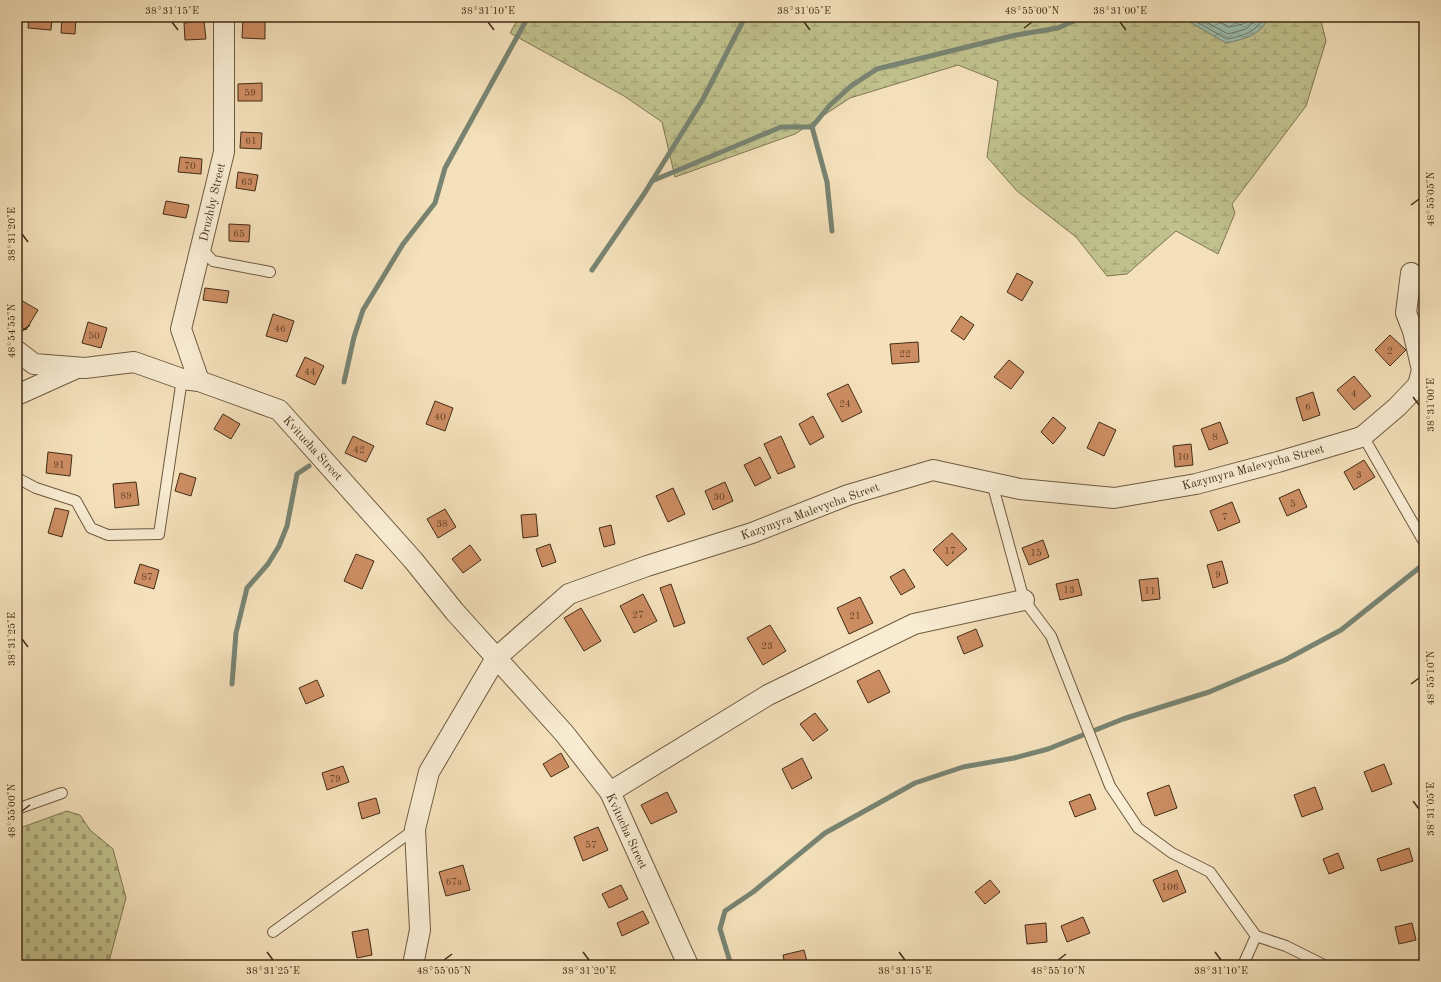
<svg xmlns="http://www.w3.org/2000/svg" width="1441" height="982" viewBox="0 0 1441 982" font-family="'Old Standard TT',serif">
  <defs>
    <pattern id="wetland-marsh" width="20" height="14" patternUnits="userSpaceOnUse"><rect width="20" height="14" fill="#c0c18d"/><path d="M1 5h8M5 5V1M11 12h8M15 12V8" fill="none" stroke="#9e9d72"/></pattern>
    <pattern id="cemetery-stones" width="16" height="16" patternUnits="userSpaceOnUse"><rect width="16" height="16" fill="#c0c18d"/><path d="M2 7V4a2 2 0 0 1 4 0v3zM10 15v-3a2 2 0 0 1 4 0v3z" fill="#9e9d72"/></pattern>
    <pattern id="water-waves" width="16" height="10" patternUnits="userSpaceOnUse"><rect width="16" height="10" fill="#9cbeb0"/><path d="M0 5q4-4 8 0t8 0" fill="none" stroke="#819b8e"/></pattern>
  </defs>
  <rect width="100%" height="100%" fill="#f4e1bb"/>
  <filter id="stains"><feTurbulence type="fractalNoise" baseFrequency=".005" numOctaves="4"/><feColorMatrix values="0 0 0 0 .2 0 0 0 0 .09 0 0 0 0 .02 0 0 0 .5 -.17"/></filter>
  <radialGradient id="worn" r=".72"><stop offset=".6" stop-color="#630" stop-opacity="0"/><stop offset="1" stop-color="#630" stop-opacity=".3"/></radialGradient>
  <polygon fill="url(#wetland-marsh)" stroke="#817752" points="519,17 1320,17 1326,41 1306,106 1232,204 1235,213 1218,254 1176,231 1127,274 1107,276 1076,237 1017,191 987,157 998,81 958,65 850,98 795,134 675,177 662,122 624,96 510,33"/>
  <polygon fill="url(#cemetery-stones)" stroke="#817752" points="67,811 80,815 90,830 113,849 126,898 108,965 17,965 17,829"/>
  <path fill="url(#water-waves)" stroke="#788472" d="M1181,17h88c-9,19 -25,22 -43,26z"/>
  <g fill="none" stroke-linecap="round" stroke-linejoin="round">
    <g stroke="#6f7663" stroke-width="1">
      <path d="M1188,17l39,22c15,-3 30,-7 37,-22"/>
      <polyline points="1197,17 1228,34 1246,29 1259,17"/>
      <polyline points="1210,17 1229,27 1243,24 1251,17"/>
    </g>
    <g stroke="#788472" stroke-width="5">
      <polyline points="652,181 781,127 812,127"/>
      <polyline points="832,231 827,182 812,127 830,105 851,86 877,69 1016,35 1058,28 1083,17"/>
      <polyline points="592,270 644,194 703,99 745,17"/>
      <polyline points="344,382 354,337 363,310 403,244 435,203 445,168 528,17"/>
      <polyline points="232,684 236,633 247,588 268,564 279,546 287,526 297,474 309,466"/>
      <polyline points="731,965 720,929 725,911 753,892 825,833 915,783 963,767 1014,758 1048,749 1123,719 1209,692 1285,660 1341,630 1424,564"/>
    </g>
  </g>
  <g fill="#cd8d63" stroke="#422d16">
    <polygon points="29,17 52,17 51,30 28,28"/>
    <polygon points="62,17 76,17 75,34 61,33"/>
    <polygon points="243,17 265,18 265,39 242,38"/>
    <polygon points="204,21 206,39 185,40 184,23"/>
    <polygon points="262,83 262,101 238,101 238,84"/>
    <polygon points="241,132 262,133 261,149 240,148"/>
    <polygon points="180,157 202,159 201,174 178,172"/>
    <polygon points="238,172 258,175 255,191 236,188"/>
    <polygon points="166,201 189,205 186,218 163,214"/>
    <polygon points="229,224 250,225 249,242 229,241"/>
    <polygon points="1017,273 1033,282 1022,301 1007,292"/>
    <polygon points="205,288 229,291 227,303 203,300"/>
    <polygon points="19,299 38,310 26,330 17,324 17,302"/>
    <polygon points="273,314 294,321 287,342 266,336"/>
    <polygon points="961,316 974,325 964,340 951,331"/>
    <polygon points="88,322 107,328 101,348 82,343"/>
    <polygon points="1390,335 1406,350 1390,366 1375,350"/>
    <polygon points="918,342 919,362 892,364 890,344"/>
    <polygon points="305,357 324,366 315,385 296,376"/>
    <polygon points="1009,360 1024,372 1011,389 994,377"/>
    <polygon points="1354,376 1371,396 1354,410 1337,390"/>
    <polygon points="848,384 862,412 842,422 827,394"/>
    <polygon points="1313,392 1320,415 1303,421 1296,398"/>
    <polygon points="435,401 453,408 445,431 426,424"/>
    <polygon points="223,414 240,424 231,439 214,429"/>
    <polygon points="813,416 824,437 810,445 799,424"/>
    <polygon points="1053,417 1066,428 1053,444 1041,432"/>
    <polygon points="1099,422 1116,430 1104,456 1087,448"/>
    <polygon points="1220,422 1228,443 1209,450 1201,429"/>
    <polygon points="353,436 374,446 366,462 345,453"/>
    <polygon points="781,436 795,467 778,474 764,444"/>
    <polygon points="1191,444 1193,465 1175,467 1173,446"/>
    <polygon points="48,452 72,455 70,476 46,473"/>
    <polygon points="760,457 771,478 755,486 744,465"/>
    <polygon points="1364,460 1375,477 1354,490 1344,472"/>
    <polygon points="180,473 196,478 191,496 175,491"/>
    <polygon points="136,482 139,505 115,508 113,484"/>
    <polygon points="725,482 733,501 713,510 705,491"/>
    <polygon points="673,488 685,514 668,522 656,496"/>
    <polygon points="1299,489 1307,507 1287,516 1279,498"/>
    <polygon points="1232,502 1240,522 1218,531 1210,511"/>
    <polygon points="55,508 69,511 62,537 48,533"/>
    <polygon points="445,509 456,527 438,538 427,519"/>
    <polygon points="536,514 538,536 523,538 521,515"/>
    <polygon points="611,525 615,544 604,547 599,528"/>
    <polygon points="952,533 967,549 947,566 933,550"/>
    <polygon points="1043,540 1049,557 1029,565 1022,548"/>
    <polygon points="550,544 556,562 542,567 536,549"/>
    <polygon points="470,545 481,560 463,573 452,559"/>
    <polygon points="356,554 374,561 362,589 344,581"/>
    <polygon points="1222,561 1228,583 1213,588 1207,565"/>
    <polygon points="140,564 159,570 154,589 134,583"/>
    <polygon points="904,569 915,587 901,595 890,577"/>
    <polygon points="1158,578 1160,599 1142,601 1139,580"/>
    <polygon points="1078,579 1082,595 1060,600 1056,584"/>
    <polygon points="671,584 685,623 674,627 660,588"/>
    <polygon points="643,594 657,621 634,633 620,606"/>
    <polygon points="860,597 873,623 849,634 837,608"/>
    <polygon points="581,608 601,641 584,651 564,618"/>
    <polygon points="770,625 786,651 763,665 747,638"/>
    <polygon points="976,629 983,646 964,654 957,637"/>
    <polygon points="879,670 890,692 868,703 857,681"/>
    <polygon points="317,680 324,696 306,704 299,688"/>
    <polygon points="815,713 828,730 813,741 800,724"/>
    <polygon points="561,753 569,767 551,777 543,764"/>
    <polygon points="802,758 812,778 792,789 782,769"/>
    <polygon points="1384,764 1392,784 1372,792 1364,772"/>
    <polygon points="343,766 349,782 327,790 322,773"/>
    <polygon points="1169,785 1177,808 1155,816 1147,793"/>
    <polygon points="1315,787 1323,809 1302,817 1294,795"/>
    <polygon points="667,792 677,812 651,824 641,805"/>
    <polygon points="1090,794 1096,809 1075,817 1069,802"/>
    <polygon points="376,798 380,813 362,819 358,803"/>
    <polygon points="598,827 608,850 583,861 574,837"/>
    <polygon points="1409,848 1413,861 1381,871 1377,859"/>
    <polygon points="1338,853 1344,868 1329,874 1323,859"/>
    <polygon points="463,865 470,890 446,896 439,872"/>
    <polygon points="1177,870 1186,892 1163,902 1153,880"/>
    <polygon points="990,880 1000,892 985,904 975,892"/>
    <polygon points="621,885 628,899 609,908 602,894"/>
    <polygon points="643,911 649,923 622,936 617,923"/>
    <polygon points="1083,917 1090,933 1067,942 1061,926"/>
    <polygon points="1046,923 1047,942 1027,944 1025,925"/>
    <polygon points="1412,923 1416,940 1399,944 1395,927"/>
    <polygon points="368,929 372,955 357,958 352,932"/>
    <polygon points="804,950 808,965 785,965 783,955"/>
  </g>
  <g fill="none" stroke-linecap="round" stroke-linejoin="round">
    <g stroke="#6e5a3f" stroke-width="12">
      <g id="lane">
        <polyline points="201,248 213,261 270,272"/>
        <polyline points="1363,436 1424,542"/>
        <polyline points="17,478 36,488 76,501 91,528 108,535 159,534 182,379"/>
        <polyline points="992,483 1024,600 1051,636 1110,786 1138,828 1172,853 1210,872 1256,936 1243,965"/>
        <polyline points="17,809 62,793"/>
        <polyline points="273,932 415,829"/>
        <polyline points="1256,936 1286,946 1324,965"/>
      </g>
    </g>
    <g stroke="#6e5a3f" stroke-width="22">
      <g id="street">
        <polyline points="17,351 34,364 85,368 134,362 182,379 199,381 279,410 413,560 455,612 564,733 610,792 688,965"/>
        <polyline points="199,381 181,329 224,152 224,17"/>
        <polyline points="17,395 77,368"/>
        <polyline points="610,792 768,695 914,624 1024,600"/>
        <polyline points="413,965 420,930 415,829 429,772 496,658 569,594 647,566 752,533 848,495 933,470 1020,489 1114,498 1196,484 1278,462 1358,438 1363,436 1397,407 1418,385 1422,370 1413,331 1406,313 1411,273"/>
      </g>
    </g>
    <use href="#lane" stroke="#f8ecd3" stroke-width="10"/>
    <use href="#street" stroke="#f8ecd3" stroke-width="20"/>
  </g>
  <path fill="none" stroke="#422d16" stroke-width="1.5" d="M172,22l6,8M488,22l6,8M804,22l6,8M1120,22l6,8M1024,28l8,-6M1411,205l8,-6M22,234l6,8M22,331l8,-6M1413,397l6,8M22,639l6,8M1411,684l8,-6M1413,801l6,8M22,811l8,-6M267,952l6,8M583,952l6,8M899,952l6,8M1215,952l6,8M444,960l8,-6M1058,960l8,-6"/>
  <g text-anchor="middle" stroke-width="3" stroke-linejoin="round" paint-order="stroke">
    <g font-size="10" fill="#654529">
      <text x="250" y="96">59</text>
      <text x="251" y="144">61</text>
      <text x="190" y="169">70</text>
      <text x="247" y="185">63</text>
      <text x="239" y="237">65</text>
      <text x="280" y="332">46</text>
      <text x="94" y="339">50</text>
      <text x="1390" y="354">2</text>
      <text x="905" y="357">22</text>
      <text x="310" y="375">44</text>
      <text x="1354" y="397">4</text>
      <text x="845" y="407">24</text>
      <text x="1308" y="410">6</text>
      <text x="440" y="420">40</text>
      <text x="1215" y="440">8</text>
      <text x="359" y="453">42</text>
      <text x="1183" y="460">10</text>
      <text x="59" y="468">91</text>
      <text x="1359" y="478">3</text>
      <text x="126" y="499">89</text>
      <text x="719" y="500">30</text>
      <text x="1293" y="507">5</text>
      <text x="1225" y="520">7</text>
      <text x="442" y="527">38</text>
      <text x="950" y="554">17</text>
      <text x="1036" y="556">15</text>
      <text x="1218" y="578">9</text>
      <text x="147" y="580">87</text>
      <text x="1069" y="593">13</text>
      <text x="1150" y="594">11</text>
      <text x="638" y="618">27</text>
      <text x="855" y="619">21</text>
      <text x="767" y="649">23</text>
      <text x="335" y="782">79</text>
      <text x="591" y="848">57</text>
      <text x="454" y="885">67а</text>
      <text x="1170" y="890">106</text>
    </g>
    <g font-size="12" fill="#422d16" stroke="#f8ecd3">
      <text transform="translate(212 202) rotate(-77)" y="4">Druzhby Street</text>
      <text transform="translate(313 448) rotate(48)" y="4">Kvitucha Street</text>
      <text transform="translate(1253 467) rotate(-15)" y="4">Kazymyra Malevycha Street</text>
      <text transform="translate(810 511) rotate(-20)" y="4">Kazymyra Malevycha Street</text>
      <text transform="translate(627 831) rotate(65)" y="4">Kvitucha Street</text>
    </g>
  </g>
  <rect width="1441" height="982" fill="none" stroke="#f4e1bb" stroke-width="44"/>
  <rect x="22" y="22" width="1397" height="938" fill="none" stroke="#422d16" stroke-width="1.5"/>
  <g font-size="10" text-anchor="middle" fill="#422d16">
    <text x="172" y="14">38°31'15"E</text>
    <text x="488" y="14">38°31'10"E</text>
    <text x="804" y="14">38°31'05"E</text>
    <text x="1032" y="14">48°55'00"N</text>
    <text x="1120" y="14">38°31'00"E</text>
    <text transform="translate(1430 199) rotate(-90)" y="4">48°55'05"N</text>
    <text transform="translate(11 234) rotate(-90)" y="4">38°31'20"E</text>
    <text transform="translate(11 331) rotate(-90)" y="4">48°54'55"N</text>
    <text transform="translate(1430 405) rotate(-90)" y="4">38°31'00"E</text>
    <text transform="translate(11 639) rotate(-90)" y="4">38°31'25"E</text>
    <text transform="translate(1430 678) rotate(-90)" y="4">48°55'10"N</text>
    <text transform="translate(1430 809) rotate(-90)" y="4">38°31'05"E</text>
    <text transform="translate(11 811) rotate(-90)" y="4">48°55'00"N</text>
    <text x="273" y="974">38°31'25"E</text>
    <text x="444" y="974">48°55'05"N</text>
    <text x="589" y="974">38°31'20"E</text>
    <text x="905" y="974">38°31'15"E</text>
    <text x="1058" y="974">48°55'10"N</text>
    <text x="1221" y="974">38°31'10"E</text>
  </g>
  <rect width="100%" height="100%" filter="url(#stains)"/>
  <rect width="100%" height="100%" fill="url(#worn)"/>
</svg>
